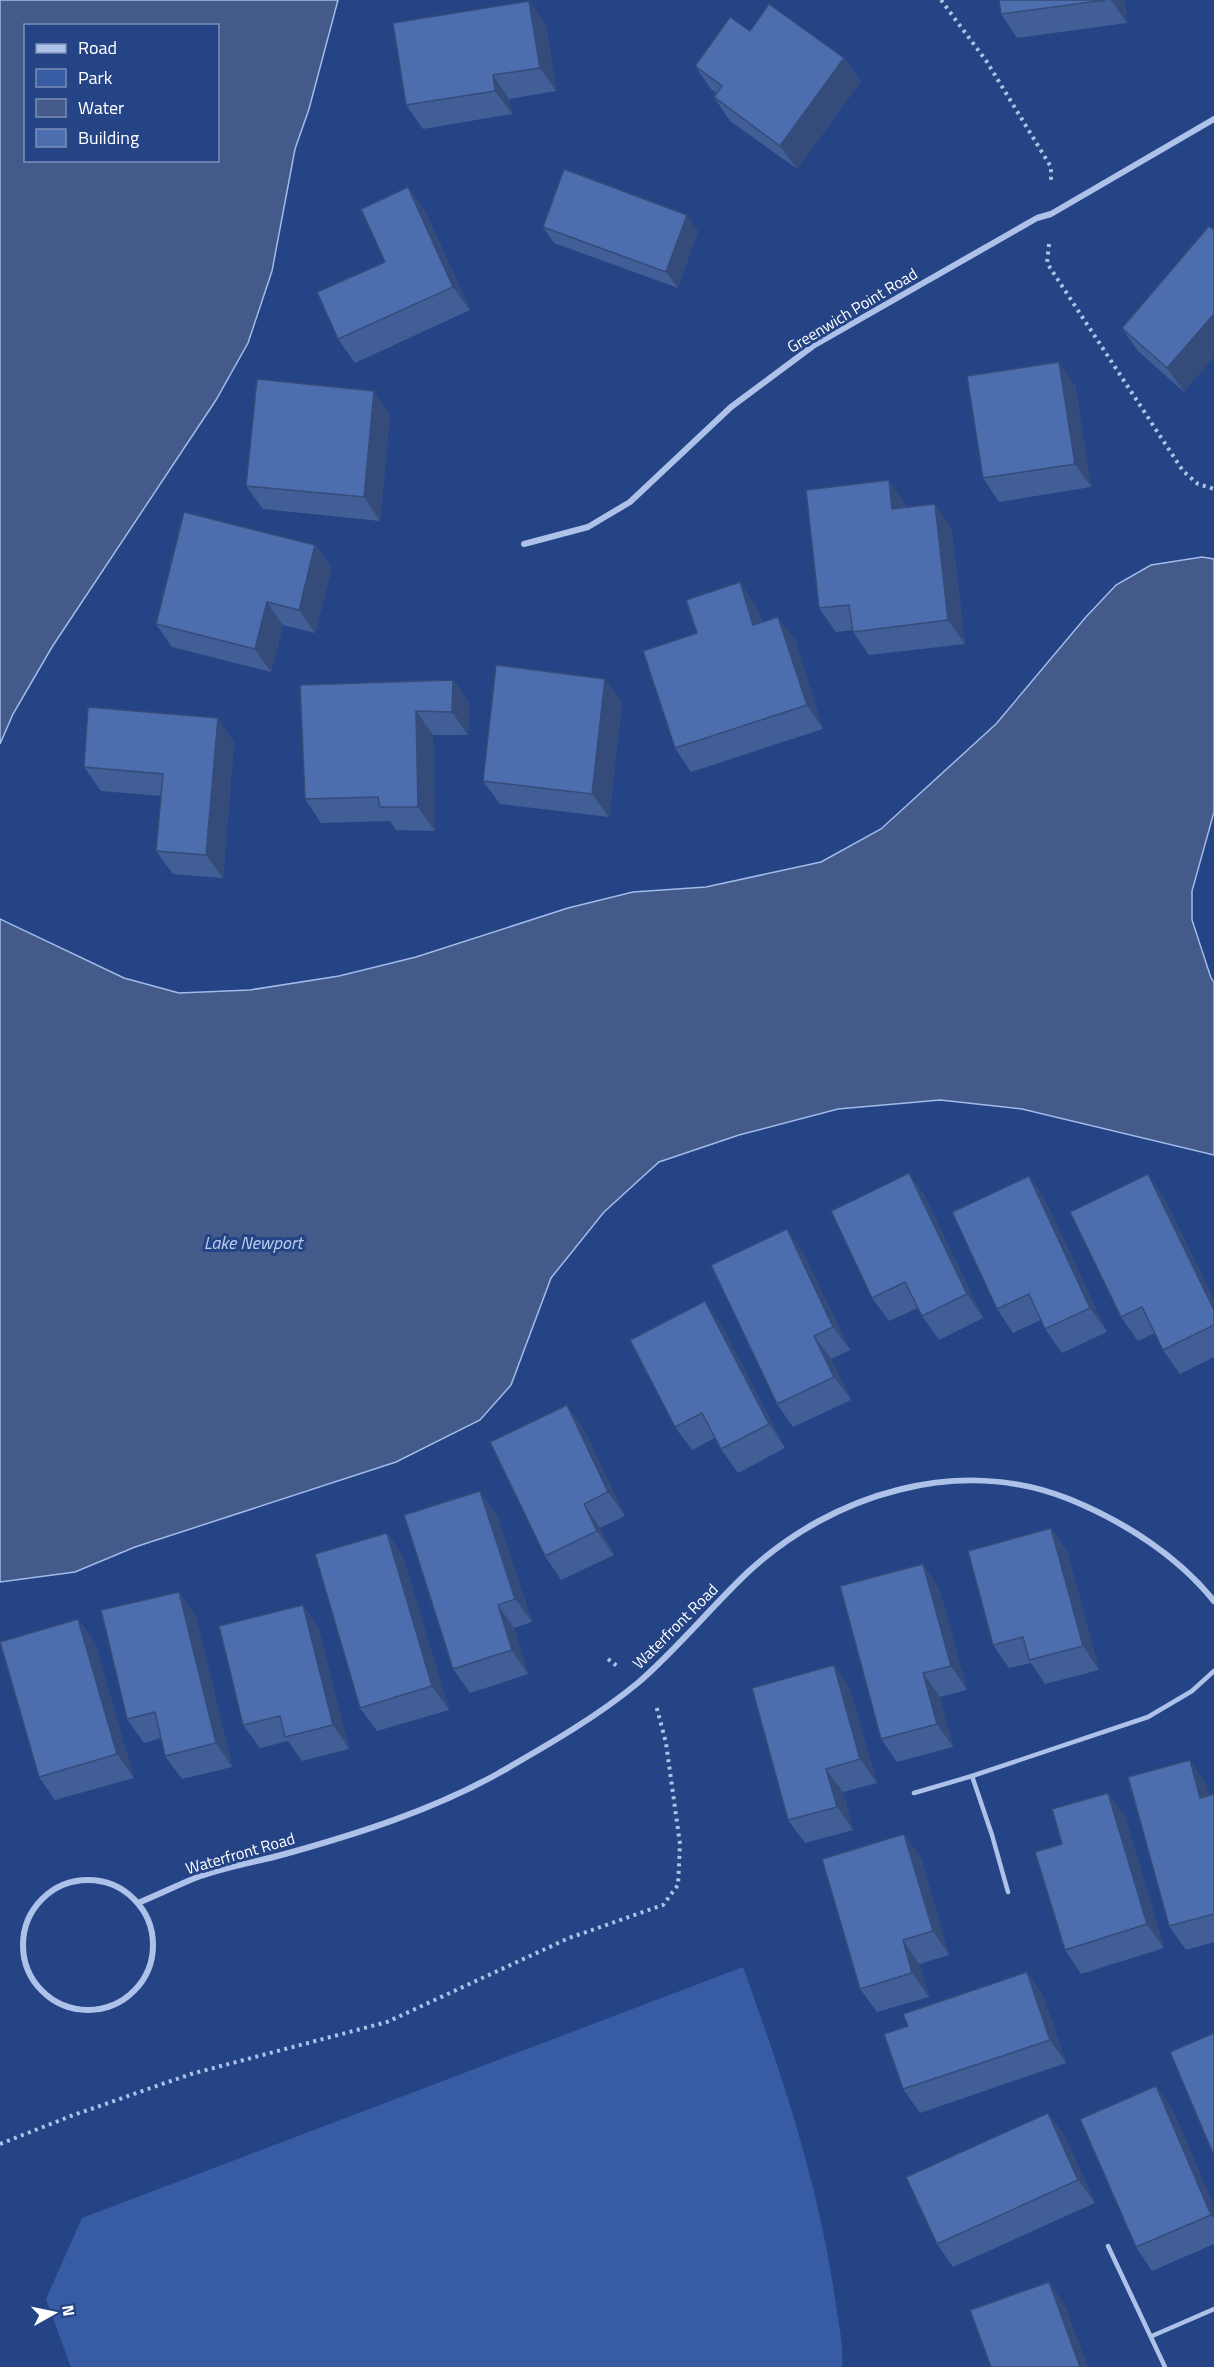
<svg xmlns="http://www.w3.org/2000/svg" width="1214" height="2367" viewBox="0 0 1214 2367" font-family="'Titillium Web',sans-serif">
  <rect width="100%" height="100%" fill="#244486"/>
  <path fill="#385ca3" d="M743,1967c39,108 76,218 92,332 3,22 9,46 7,68h-771l-25,-68 36,-81z"/>
  <g fill="#435a8a" stroke="#a2bbea" stroke-width="1.5" fill-rule="evenodd">
    <path d="M0,0h338l-29,109 -14,40 -23,122 -24,72 -32,57 -164,247 -39,67 -13,30zM26,26h192v134h-192z"/>
    <polygon points="1202,557 1214,559 1214,812 1192,891 1192,920 1211,978 1214,982 1214,1155 1022,1109 940,1100 838,1109 739,1135 659,1162 604,1212 551,1278 511,1385 480,1420 396,1462 135,1547 75,1572 0,1582 0,919 124,978 179,993 250,990 339,976 416,957 568,908 633,892 706,887 821,862 881,829 996,724 1085,618 1116,585 1151,565"/>
  </g>
  <g fill="none" stroke-linecap="round" stroke-linejoin="round">
    <g stroke="#aec2e9" stroke-width="4" stroke-dasharray="3 4.5" stroke-linecap="butt">
      <polyline points="941,0 987,62 1051,167 1051,182"/>
      <polyline points="1049,244 1047,263 1183,471 1198,484 1214,489"/>
      <polyline points="608,1659 617,1666"/>
      <polyline points="0,2144 71,2116 191,2074 387,2022 569,1938 663,1905 678,1885 680,1844 666,1743 656,1705"/>
    </g>
    <g stroke="#aec2e9" stroke-width="4.5">
      <polyline points="972,1776 992,1835 1008,1892"/>
      <polyline points="914,1793 972,1776 1148,1717 1192,1691 1214,1671"/>
      <polyline points="1108,2246 1165,2367"/>
      <polyline points="1152,2336 1214,2309"/>
    </g>
    <g stroke="#aec2e9" stroke-width="6">
      <polyline points="524,544 588,527 630,502 731,407 813,346 1037,218 1051,214 1214,119"/>
      <circle cx="88" cy="1945" r="65"/>
      <path d="M138,1903c19,-8 38,-17 57,-25 29,-11 61,-16 90,-24 72,-20 148,-44 214,-81 47,-27 98,-56 140,-91 39,-34 72,-75 109,-110 84,-78 211,-117 321,-73 54,22 108,56 145,102"/>
    </g>
  </g>
  <g fill="#415e96">
    <polygon points="999,0 1124,0 1127,23 1017,38 1001,14"/>
    <polygon points="546,25 556,91 509,99 512,114 423,129 406,105"/>
    <polygon points="750,31 844,58 861,81 797,169 730,121 714,97 716,93 711,89 695,66"/>
    <polygon points="408,187 425,211 470,310 355,363 338,339 385,262"/>
    <polygon points="1209,226 1184,392 1138,351 1122,328"/>
    <polygon points="543,227 698,231 678,288 554,243"/>
    <polygon points="1075,385 1091,487 999,502 983,478"/>
    <polygon points="390,415 380,521 263,509 246,486"/>
    <polygon points="905,504 906,507 951,527 965,644 869,655 853,632 853,630 836,632 819,608"/>
    <polygon points="315,545 332,568 315,633 283,625 271,672 172,647 156,624"/>
    <polygon points="756,606 762,622 795,640 823,729 691,772 675,748 697,633"/>
    <polygon points="453,680 469,703 468,735 433,735 435,831 396,830 390,821 321,823 305,799"/>
    <polygon points="622,702 609,817 500,804 483,781"/>
    <polygon points="234,742 223,878 173,874 156,851 161,796 101,791 84,767"/>
    <polygon points="909,1173 925,1197 983,1318 939,1340 922,1316 918,1308 889,1321 872,1298"/>
    <polygon points="1029,1176 1045,1200 1107,1332 1062,1353 1045,1329 1041,1320 1013,1333 997,1309"/>
    <polygon points="1164,1198 1214,1300 1214,1357 1180,1374 1163,1350 1155,1333 1138,1341 1121,1317"/>
    <polygon points="803,1253 850,1350 831,1359 851,1400 793,1427 777,1404"/>
    <polygon points="721,1324 785,1448 738,1473 721,1449 715,1438 692,1450 675,1427"/>
    <polygon points="583,1428 625,1516 600,1528 614,1555 561,1580 545,1556"/>
    <polygon points="497,1515 532,1622 514,1628 528,1674 470,1693 453,1669"/>
    <polygon points="1051,1528 1067,1551 1099,1670 1045,1684 1031,1663 1009,1668 993,1645"/>
    <polygon points="387,1533 403,1557 449,1710 377,1731 360,1708"/>
    <polygon points="939,1588 967,1690 940,1697 953,1747 897,1762 881,1739"/>
    <polygon points="303,1605 319,1629 349,1749 302,1761 288,1741 260,1748 243,1725"/>
    <polygon points="196,1616 232,1767 182,1779 165,1756 161,1738 144,1743 127,1719"/>
    <polygon points="78,1619 95,1643 134,1778 55,1800 39,1777"/>
    <polygon points="834,1665 850,1689 877,1783 843,1792 853,1830 805,1843 788,1820"/>
    <polygon points="1206,1784 1209,1795 1214,1794 1214,1942 1186,1950 1169,1926"/>
    <polygon points="1125,1816 1164,1948 1081,1974 1065,1950 1062,1844"/>
    <polygon points="904,1834 921,1858 949,1955 919,1964 929,1997 877,2012 860,1989"/>
    <polygon points="1027,1972 1043,1996 1066,2063 920,2113 903,2089 908,2026"/>
    <polygon points="1173,2110 1214,2207 1214,2244 1152,2271 1136,2247"/>
    <polygon points="1048,2113 1065,2137 1095,2203 953,2267 937,2244"/>
  </g>
  <g fill="#354c7a">
    <polygon points="1111,0 1124,0 1127,23"/>
    <polygon points="529,1 546,25 556,91 540,68"/>
    <polygon points="844,58 861,81 797,169 780,146"/>
    <polygon points="493,75 509,99 512,114 495,91"/>
    <polygon points="408,187 425,211 470,310 453,287"/>
    <polygon points="687,215 698,231 678,288 666,272"/>
    <polygon points="1214,314 1214,357 1184,392 1167,368"/>
    <polygon points="1059,362 1075,385 1091,487 1075,464"/>
    <polygon points="374,391 390,415 380,521 364,497"/>
    <polygon points="889,480 905,504 909,532 892,509"/>
    <polygon points="935,504 951,527 965,644 948,620"/>
    <polygon points="315,545 332,568 315,633 299,610"/>
    <polygon points="740,582 756,606 770,648 753,625"/>
    <polygon points="267,602 283,625 271,672 255,649"/>
    <polygon points="778,617 795,640 823,729 807,705"/>
    <polygon points="605,679 622,702 609,817 592,794"/>
    <polygon points="453,680 469,703 468,735 452,712"/>
    <polygon points="416,711 433,735 435,831 418,807"/>
    <polygon points="218,718 234,742 223,878 206,855"/>
    <polygon points="909,1173 925,1197 983,1318 967,1294"/>
    <polygon points="1148,1174 1164,1198 1214,1300 1214,1310"/>
    <polygon points="1029,1176 1045,1200 1107,1332 1090,1308"/>
    <polygon points="787,1229 803,1253 850,1350 833,1327"/>
    <polygon points="705,1301 721,1324 785,1448 769,1424"/>
    <polygon points="814,1336 831,1359 851,1400 834,1377"/>
    <polygon points="567,1405 583,1428 625,1516 608,1492"/>
    <polygon points="480,1491 497,1515 532,1622 515,1599"/>
    <polygon points="584,1504 600,1528 614,1555 597,1531"/>
    <polygon points="1051,1528 1067,1551 1099,1670 1083,1646"/>
    <polygon points="387,1533 403,1557 449,1710 432,1686"/>
    <polygon points="923,1564 939,1588 967,1690 951,1666"/>
    <polygon points="179,1592 196,1616 232,1767 216,1743"/>
    <polygon points="303,1605 319,1629 349,1749 333,1725"/>
    <polygon points="498,1605 514,1628 528,1674 512,1650"/>
    <polygon points="78,1619 95,1643 134,1778 117,1754"/>
    <polygon points="834,1665 850,1689 877,1783 860,1759"/>
    <polygon points="923,1673 940,1697 953,1747 937,1724"/>
    <polygon points="1190,1760 1206,1784 1214,1811 1200,1798"/>
    <polygon points="826,1769 843,1792 853,1830 837,1807"/>
    <polygon points="1108,1793 1125,1816 1164,1948 1147,1924"/>
    <polygon points="904,1834 921,1858 949,1955 933,1931"/>
    <polygon points="903,1940 919,1964 929,1997 912,1973"/>
    <polygon points="1027,1972 1043,1996 1066,2063 1050,2040"/>
    <polygon points="1156,2086 1173,2110 1214,2207 1214,2219 1211,2215"/>
    <polygon points="1048,2113 1065,2137 1095,2203 1078,2180"/>
    <polygon points="1049,2282 1065,2305 1088,2367 1080,2367"/>
  </g>
  <g fill="#4c6dae" stroke="#354c7a" stroke-width="1.5">
    <polygon points="999,0 1106,0 1001,14"/>
    <polygon points="529,1 540,68 493,75 495,91 406,105 393,23"/>
    <polygon points="769,4 844,58 780,146 714,97 722,86 695,66 730,17 750,31"/>
    <polygon points="564,169 687,215 666,272 543,227"/>
    <polygon points="408,187 453,287 338,339 317,292 385,262 361,209"/>
    <polygon points="1209,226 1214,230 1214,314 1167,368 1122,328"/>
    <polygon points="1059,362 1075,464 983,478 967,376"/>
    <polygon points="257,379 374,391 364,497 246,486"/>
    <polygon points="889,480 892,509 935,504 948,620 853,632 849,605 819,608 806,490"/>
    <polygon points="184,512 315,545 299,610 267,602 255,649 156,624"/>
    <polygon points="740,582 753,625 778,617 807,705 675,748 643,651 697,633 686,600"/>
    <polygon points="496,665 605,679 592,794 483,781"/>
    <polygon points="453,680 452,712 416,711 418,807 380,807 378,797 305,799 300,685"/>
    <polygon points="88,707 218,718 206,855 156,851 163,774 84,767"/>
    <polygon points="909,1173 967,1294 922,1316 905,1282 872,1298 831,1211"/>
    <polygon points="1148,1174 1214,1310 1214,1325 1163,1350 1142,1307 1121,1317 1070,1212"/>
    <polygon points="1029,1176 1090,1308 1045,1329 1029,1294 997,1309 952,1212"/>
    <polygon points="787,1229 833,1327 814,1336 834,1377 777,1404 711,1265"/>
    <polygon points="705,1301 769,1424 721,1449 702,1413 675,1427 630,1340"/>
    <polygon points="567,1405 608,1492 584,1504 597,1531 545,1556 490,1442"/>
    <polygon points="480,1491 515,1599 498,1605 512,1650 453,1669 404,1515"/>
    <polygon points="1051,1528 1083,1646 1029,1660 1023,1637 993,1645 968,1551"/>
    <polygon points="387,1533 432,1686 360,1708 315,1554"/>
    <polygon points="923,1564 951,1666 923,1673 937,1724 881,1739 840,1586"/>
    <polygon points="179,1592 216,1743 165,1756 155,1712 127,1719 101,1610"/>
    <polygon points="303,1605 333,1725 285,1737 280,1716 243,1725 219,1626"/>
    <polygon points="78,1619 117,1754 39,1777 0,1642"/>
    <polygon points="834,1665 860,1759 826,1769 837,1807 788,1820 752,1688"/>
    <polygon points="1190,1760 1200,1798 1214,1794 1214,1914 1169,1926 1128,1777"/>
    <polygon points="1108,1793 1147,1924 1065,1950 1035,1852 1062,1844 1052,1809"/>
    <polygon points="904,1834 933,1931 903,1940 912,1973 860,1989 822,1859"/>
    <polygon points="1027,1972 1050,2040 903,2089 884,2034 908,2026 903,2014"/>
    <polygon points="1214,2033 1214,2156 1170,2052"/>
    <polygon points="1156,2086 1211,2215 1136,2247 1080,2119"/>
    <polygon points="1048,2113 1078,2180 937,2244 906,2177"/>
    <polygon points="1049,2282 1080,2367 991,2367 970,2310"/>
  </g>
  <g text-anchor="middle" stroke-width="6" stroke-linejoin="round" paint-order="stroke">
    <g font-size="16" fill="#fff" stroke="#244486">
      <text transform="translate(852 310) rotate(-31)" y="6">Greenwich Point Road</text>
      <text transform="translate(675 1626) rotate(-45)" y="6">Waterfront Road</text>
      <text transform="translate(240 1853) rotate(-16)" y="6">Waterfront Road</text>
    </g>
    <g font-size="18" font-style="italic" fill="#bacdf0" stroke="#244486">
      <text x="253" y="1249">Lake Newport</text>
    </g>
  </g>
  <rect x="24" y="24" width="195" height="138" fill="#244486" stroke="#7c8fb6" stroke-width="1.5"/>
  <rect x="36" y="44" width="30" height="9" fill="#aec2e9" stroke="#7c8fb6" stroke-width="1.5"/>
  <text x="78" y="54" font-size="18" fill="#ffffff">Road</text>
  <rect x="36" y="69" width="30" height="18" fill="#385ca3" stroke="#7c8fb6" stroke-width="1.5"/>
  <text x="78" y="84" font-size="18" fill="#ffffff">Park</text>
  <rect x="36" y="99" width="30" height="18" fill="#435a8a" stroke="#7c8fb6" stroke-width="1.5"/>
  <text x="78" y="114" font-size="18" fill="#ffffff">Water</text>
  <rect x="36" y="129" width="30" height="18" fill="#4c6dae" stroke="#7c8fb6" stroke-width="1.5"/>
  <text x="78" y="144" font-size="18" fill="#ffffff">Building</text>
  <g transform="translate(54 2313) rotate(81)" stroke="#244486" stroke-width="4.5" paint-order="stroke">
  <path d="M0-4.5L10 22L0 15L-10 22Z" fill="#ffffff"/>
  <text y="-9" font-size="16" font-weight="bold" text-anchor="middle" fill="#ffffff">N</text>
  </g>
</svg>
